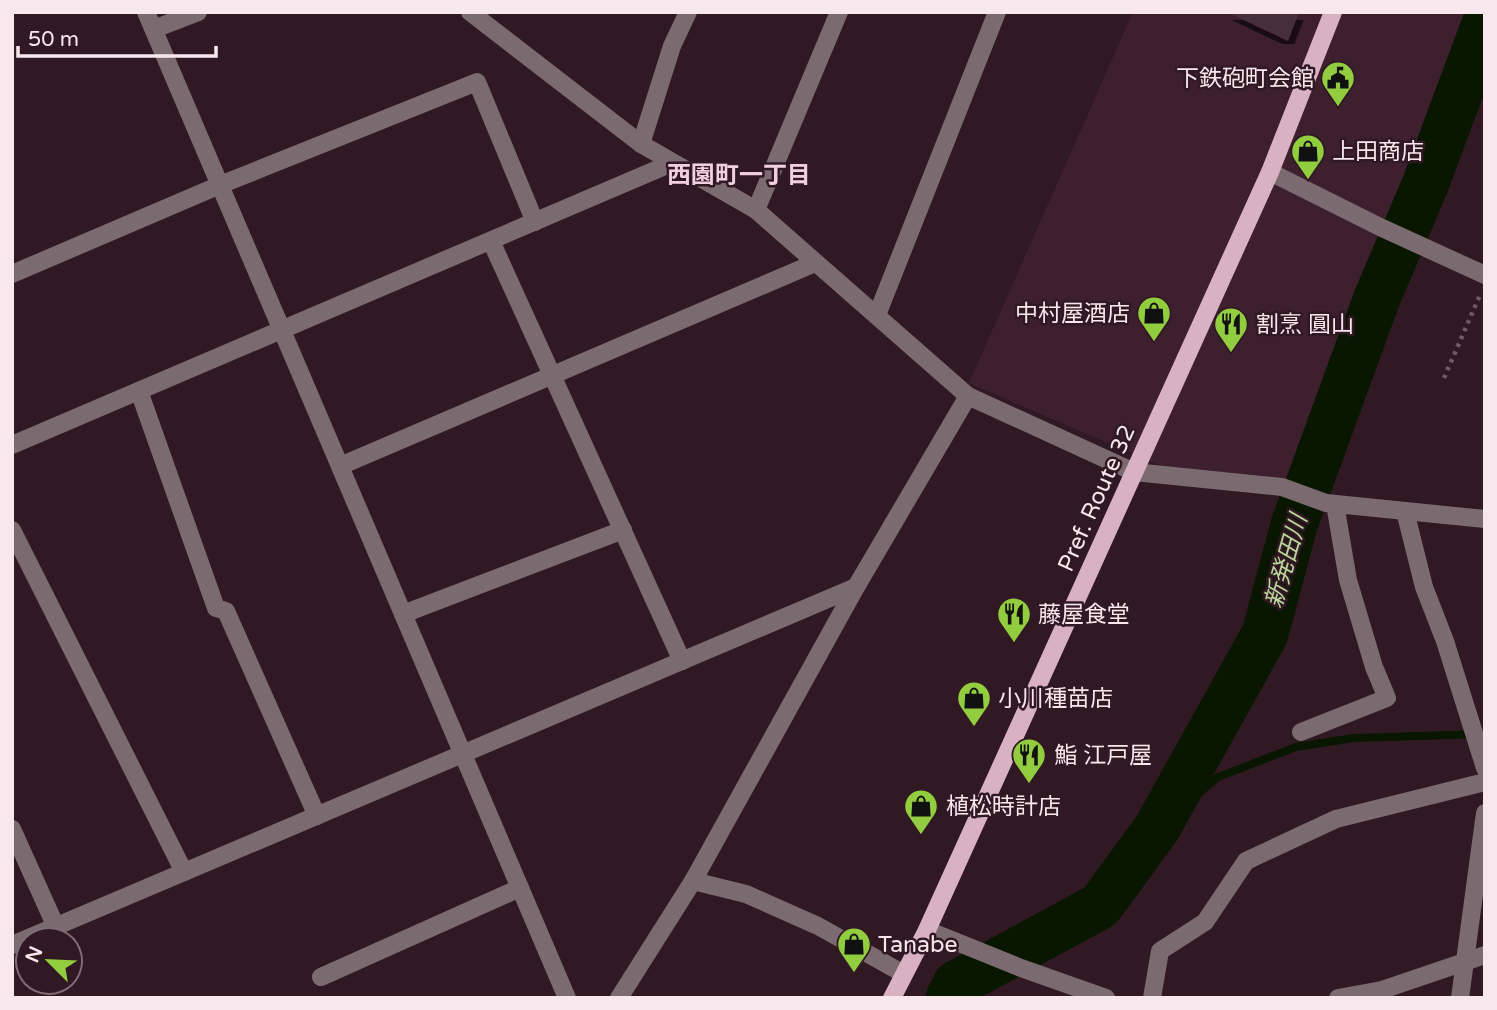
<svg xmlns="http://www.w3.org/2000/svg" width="1497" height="1010" viewBox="0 0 1497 1010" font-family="'Varela Round','Noto Sans JP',sans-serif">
  <defs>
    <filter id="shadow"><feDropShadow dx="4.5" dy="8" stdDeviation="0" flood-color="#0009"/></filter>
  </defs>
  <rect width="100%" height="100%" fill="#311924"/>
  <polygon fill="#3e1f2e" points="1133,12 1483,12 1295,486 1166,468 969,383"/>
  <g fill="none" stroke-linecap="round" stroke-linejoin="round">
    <polyline stroke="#0a1700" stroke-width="8" points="1157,828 1218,777 1296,747 1354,738 1485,734"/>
    <polyline stroke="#0a1700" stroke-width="47" points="949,998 956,984 1100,906 1157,828 1265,634 1294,525 1377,298 1425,185 1485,24"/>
  </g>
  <polygon fill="#472d38" filter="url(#shadow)" points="1227,12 1299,12 1288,41"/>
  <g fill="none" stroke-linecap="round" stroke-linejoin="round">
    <polyline stroke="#705a64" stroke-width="4.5" stroke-dasharray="3.5 5" stroke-linecap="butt" points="1444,378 1480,295"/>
    <g stroke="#7c6a71" stroke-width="18">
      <polyline points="146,12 567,998"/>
      <polyline points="470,12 641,144 756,210 968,396 1134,472 1282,487 1326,503 1485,519"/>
      <polyline points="154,29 198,12"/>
      <polyline points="641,144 672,46 688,12"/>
      <polyline points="1270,172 1380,227 1485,275"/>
      <polyline points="756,210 839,12"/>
      <polyline points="491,241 682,661"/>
      <polyline points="12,274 220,185 477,82 535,222"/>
      <polyline points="877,315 997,12"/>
      <polyline points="139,391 216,608 226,611 317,816"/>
      <polyline points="12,445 672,163"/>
      <polyline points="340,466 815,263"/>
      <polyline points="1405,511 1424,587 1445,641 1485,768"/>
      <polyline points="12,530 184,872"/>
      <polyline points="403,614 623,530"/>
      <polyline points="1301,732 1387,698 1374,667 1348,580 1335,504"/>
      <polyline points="12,829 56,927"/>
      <polyline points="693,881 746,894 818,926 904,974"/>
      <polyline points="927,930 1021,968 1106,998"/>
      <polyline points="12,945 856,587"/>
      <polyline points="321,977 520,888"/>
      <polyline points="619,998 693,881 856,587 968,396"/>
      <polyline points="1152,998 1160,951 1205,922 1246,861 1336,819 1485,782"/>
      <polyline points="1338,998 1382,990 1485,955"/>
      <polyline points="1460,998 1485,813"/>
    </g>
    <polyline stroke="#d9b2c2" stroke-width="18" points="892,998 927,930 1270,172 1333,12"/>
  </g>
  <defs>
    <g id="civic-pin" transform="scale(1.75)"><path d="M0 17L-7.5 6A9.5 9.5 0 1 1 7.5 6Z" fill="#92cd3f" stroke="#311924"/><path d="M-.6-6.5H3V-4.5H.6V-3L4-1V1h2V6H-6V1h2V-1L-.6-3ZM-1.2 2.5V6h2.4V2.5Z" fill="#111"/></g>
    <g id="shop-pin" transform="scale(1.75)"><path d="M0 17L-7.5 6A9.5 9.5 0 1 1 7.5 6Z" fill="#92cd3f" stroke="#311924"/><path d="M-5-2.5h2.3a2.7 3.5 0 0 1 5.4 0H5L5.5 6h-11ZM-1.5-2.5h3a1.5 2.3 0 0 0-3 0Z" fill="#111"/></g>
    <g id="restaurant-pin" transform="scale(1.75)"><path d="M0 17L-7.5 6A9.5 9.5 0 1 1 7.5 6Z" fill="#92cd3f" stroke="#311924"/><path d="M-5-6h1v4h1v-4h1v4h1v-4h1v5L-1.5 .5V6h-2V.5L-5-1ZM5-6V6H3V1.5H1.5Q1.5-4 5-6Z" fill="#111"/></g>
  </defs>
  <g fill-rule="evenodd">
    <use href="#civic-pin" x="1338" y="78"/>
    <use href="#shop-pin" x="1308" y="151"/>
    <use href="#shop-pin" x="1154" y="313"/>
    <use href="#restaurant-pin" x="1231" y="324"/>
    <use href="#restaurant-pin" x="1014" y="614"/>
    <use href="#shop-pin" x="974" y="698"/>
    <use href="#restaurant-pin" x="1029" y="755"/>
    <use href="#shop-pin" x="921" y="806"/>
    <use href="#shop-pin" x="854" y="944"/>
  </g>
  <g text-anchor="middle" stroke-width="5" stroke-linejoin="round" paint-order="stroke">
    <g font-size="23" fill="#f9e7ee" stroke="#311924" text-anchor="start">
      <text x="1314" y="86" text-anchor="end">下鉄砲町会館</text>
      <text x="1332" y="159">上田商店</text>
      <text x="1130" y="321" text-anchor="end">中村屋酒店</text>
      <text x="1256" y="332">割烹 圓山</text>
      <text x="1038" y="622">藤屋食堂</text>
      <text x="998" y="706">小川種苗店</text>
      <text x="1054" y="763">鮨 江戸屋</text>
      <text x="946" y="814">植松時計店</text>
      <text x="878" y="952">Tanabe</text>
    </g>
    <g font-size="23" fill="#f9e7ee" stroke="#311924">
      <text transform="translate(1096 498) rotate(-66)" y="8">Pref. Route 32</text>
    </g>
    <g font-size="24" font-weight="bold" fill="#f2cfde" stroke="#311924">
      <text x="739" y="183">西園町一丁目</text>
    </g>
    <g font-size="24" font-style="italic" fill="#b9d79a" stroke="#311924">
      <text transform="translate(1286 561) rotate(-74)" y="8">新発田川</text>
    </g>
  </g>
  <rect width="1497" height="1010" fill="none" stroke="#f9e7ee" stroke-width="28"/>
  <g transform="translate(49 961) rotate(294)"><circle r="33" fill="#311924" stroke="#816b75" stroke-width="2"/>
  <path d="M0-5L12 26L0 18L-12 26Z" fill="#92cd3f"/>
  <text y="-10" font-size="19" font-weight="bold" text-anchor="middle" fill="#f9e7ee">N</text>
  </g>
  <path d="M18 46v10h198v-10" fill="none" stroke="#f9e7ee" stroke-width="3.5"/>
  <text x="28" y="46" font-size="21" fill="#f9e7ee" stroke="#311924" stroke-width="5" paint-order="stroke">50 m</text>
</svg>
